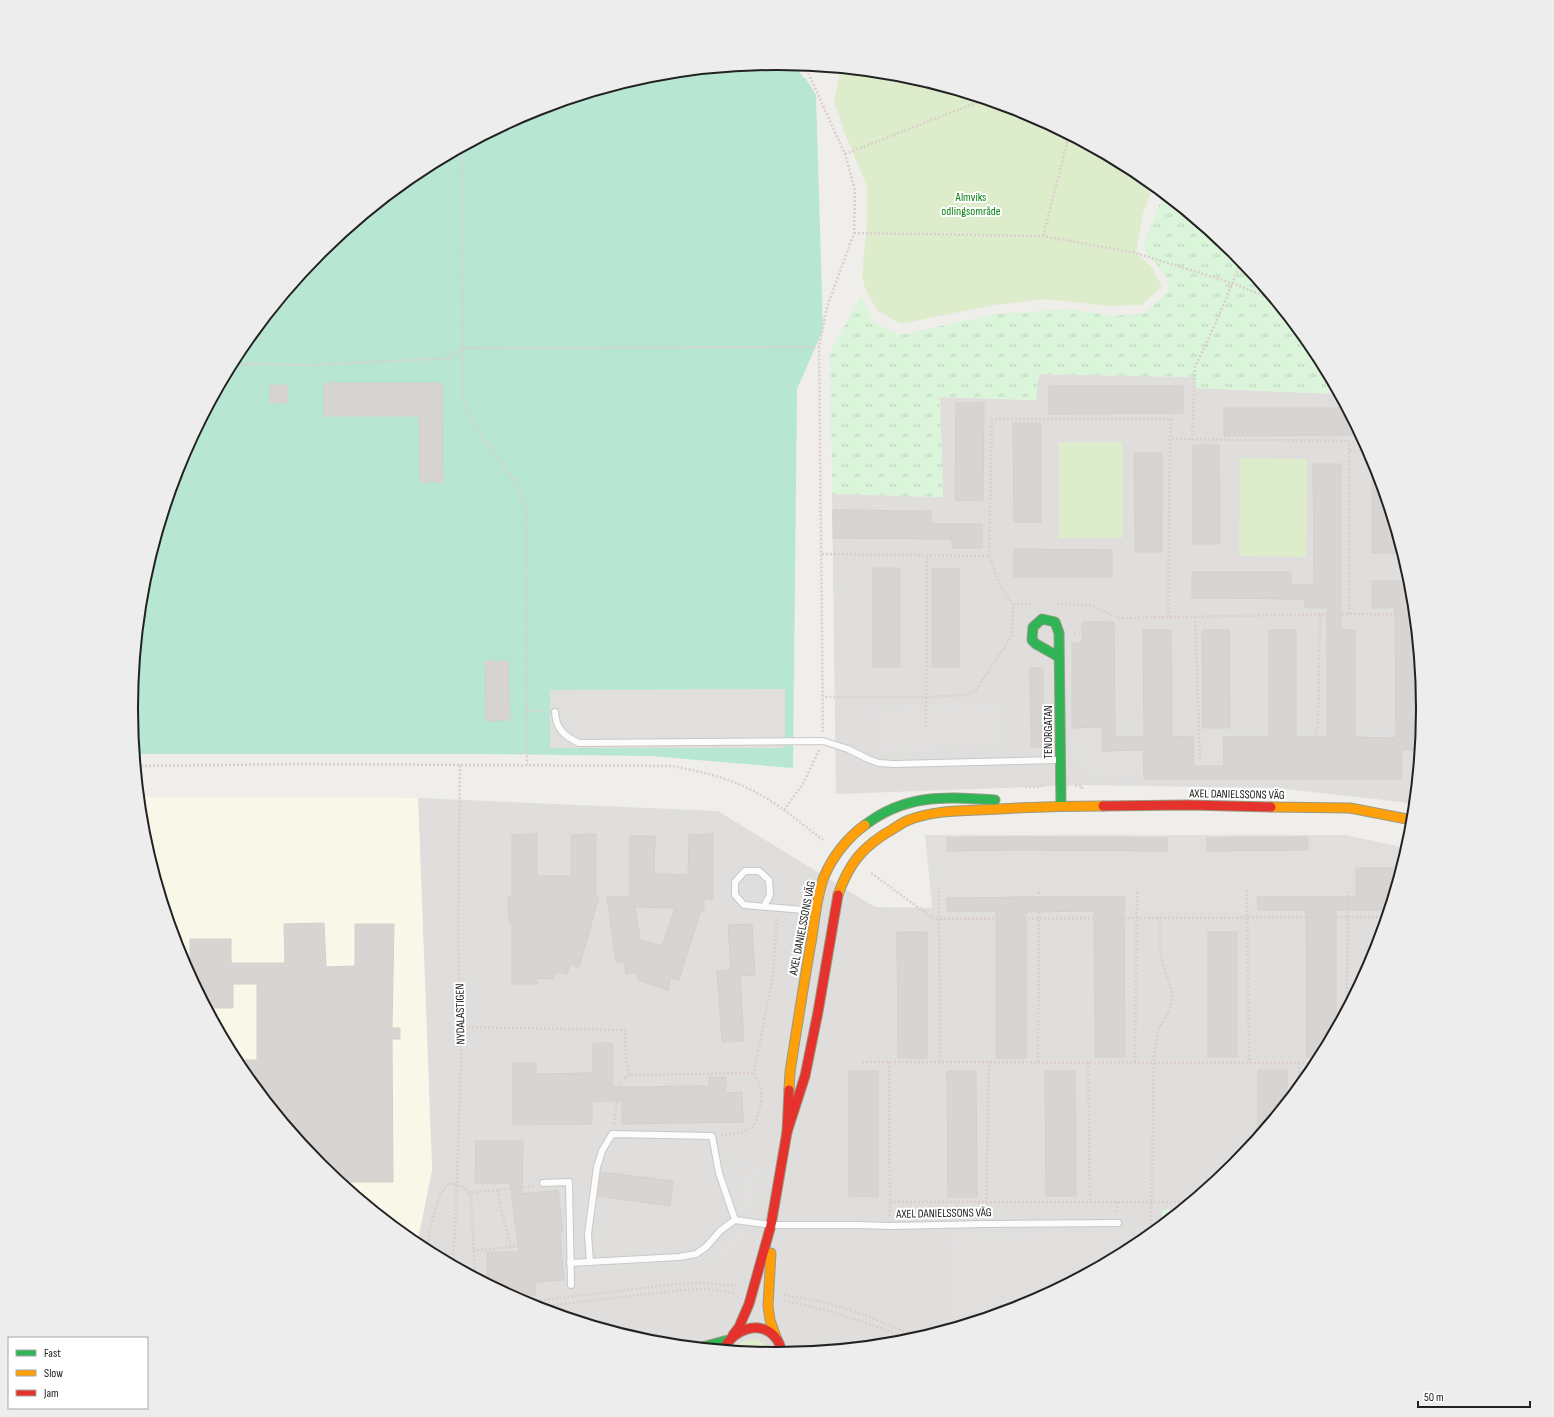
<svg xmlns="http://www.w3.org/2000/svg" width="1554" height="1417" viewBox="0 0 1554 1417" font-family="'Sofia Sans Condensed',sans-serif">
  <defs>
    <pattern id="park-tufts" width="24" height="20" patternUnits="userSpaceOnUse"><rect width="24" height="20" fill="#daf5da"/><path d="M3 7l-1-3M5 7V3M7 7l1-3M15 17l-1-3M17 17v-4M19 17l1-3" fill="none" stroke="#bbd2bb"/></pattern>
  </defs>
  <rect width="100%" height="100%" fill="#f0eeeb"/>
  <g fill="#dfdedc">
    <polygon points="1039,374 1194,377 1197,388 1337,394 1373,462 1410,583 1422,709 1413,805 1401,802 1277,788 1084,785 836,794 832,494 943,497 940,397 1036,400"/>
    <polygon points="418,798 718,811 875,907 1386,914 1373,956 1314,1067 1233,1165 1135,1245 1024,1305 903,1342 777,1354 651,1342 530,1305 417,1244 432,1170"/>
  </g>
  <polygon fill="#f8f7e8" points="140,797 418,798 432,1170 417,1244 320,1165 240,1067 181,955 144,834"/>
  <g fill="#ddeccb">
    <polygon points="841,69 903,75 1024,112 1136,172 1153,186 1143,214 1136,253 1152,267 1162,287 1141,305 1107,306 1046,299 995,305 938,316 901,324 878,311 867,293 862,277 867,223 867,187 844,131 834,101"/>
    <rect x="1059" y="442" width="64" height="96"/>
    <polygon points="1240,458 1307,459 1306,557 1239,556"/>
    <path d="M753,1339c9,2 15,6 19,15l-38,-4c5,-7 11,-10 19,-11z"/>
  </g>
  <g fill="url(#park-tufts)">
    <polygon points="1163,195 1234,252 1314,350 1337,394 1196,388 1194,377 1039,374 1036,400 940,397 943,497 832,494 830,353 861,296 874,322 900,335 997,314 1069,309 1114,316 1146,313 1168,291 1167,278 1143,248"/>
    <polygon points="1181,1208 1162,1224 1162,1210"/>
  </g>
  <polygon fill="#b7e6d2" points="777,63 794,65 804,78 806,78 807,81 816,95 823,330 797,389 793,768 650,756 484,754 136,754 132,708 144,582 181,461 240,350 321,252 419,172 530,112 651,75"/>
  <g fill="#e0dfde">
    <polygon points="1116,629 1121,733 1420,732 1415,780 1089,781 1088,766 1073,766 1066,631"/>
    <polygon points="785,689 785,748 550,748 550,690"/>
    <polygon points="1000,704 1001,748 879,751 878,707"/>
    <polygon points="925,835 1345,835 1406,848 1386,914 933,915"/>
    <polygon points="748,1167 759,1169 751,1213 740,1211"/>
    <polygon points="740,1230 747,1238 719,1264 711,1256"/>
    <polygon points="1130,1231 1130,1248 1024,1305 948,1328 947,1233"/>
    <polygon points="682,1261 682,1265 579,1270 579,1266"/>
  </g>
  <g fill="#d7d4d2" stroke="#d3d0cc" fill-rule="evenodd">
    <polygon points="324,383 442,383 443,482 420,482 419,416 324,416"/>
    <rect x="270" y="385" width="17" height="18"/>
    <polygon points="1049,386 1183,386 1183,413 1049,414"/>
    <polygon points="956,403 984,403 983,501 955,500"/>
    <polygon points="1224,408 1345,408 1359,435 1224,436"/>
    <polygon points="1013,423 1041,423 1041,522 1014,522"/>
    <polygon points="1193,445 1219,445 1220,544 1193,544"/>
    <polygon points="1134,453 1162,453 1162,552 1135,552"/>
    <polygon points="1313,464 1341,464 1341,630 1355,630 1355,737 1396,738 1395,608 1372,608 1372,581 1409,581 1422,701 1421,727 1418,728 1418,750 1402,750 1402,779 1144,779 1143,750 1102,751 1102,727 1072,728 1072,643 1082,643 1082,622 1114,622 1115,737 1144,737 1143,630 1171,630 1172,737 1193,736 1194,766 1224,766 1223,737 1269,737 1269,630 1296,630 1296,737 1327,737 1327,608 1305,608 1305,599 1192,598 1192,572 1291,572 1291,585 1314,585"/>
    <polygon points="1375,466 1382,488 1401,553 1372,553 1372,467"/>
    <polygon points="833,510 931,511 931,524 982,524 982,548 952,548 952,539 833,538"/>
    <polygon points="1014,549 1112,550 1112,577 1014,577"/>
    <rect x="873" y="568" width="27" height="99"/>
    <rect x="932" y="569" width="27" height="98"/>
    <polygon points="1202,630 1229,630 1230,728 1203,728"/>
    <polygon points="485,661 508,661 510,720 486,721"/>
    <polygon points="1030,668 1043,668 1043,747 1031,747"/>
    <polygon points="537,834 537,876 571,876 571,835 596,834 596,898 599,897 579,967 570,964 567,974 556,971 553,979 537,978 537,984 512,984 512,923 509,922 508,898 512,897 512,835"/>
    <path d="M713,834v65h-9v11h-3l-22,70 -8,-2 -3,12 -30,-10 -2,-8 -10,2 -2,-13 -8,1 -9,-65h23v-61h25l-1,38 34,1 1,-40zM635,907l40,1 -13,38 -22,-6z"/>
    <polygon points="1015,837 1167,838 1167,851 1015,850 947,851 947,838"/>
    <polygon points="1308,837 1308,850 1207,851 1207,838"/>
    <polygon points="1356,868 1400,868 1387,910 1336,910 1336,1025 1319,1057 1307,1057 1306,910 1258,910 1257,897 1356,897"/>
    <polygon points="1027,897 1125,897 1125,911 1124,911 1125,1057 1095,1057 1094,911 1026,912 1026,1058 996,1058 996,911 947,911 947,898"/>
    <polygon points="324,923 326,967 355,966 355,924 394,924 392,1028 400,1028 400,1039 392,1039 393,1182 341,1182 320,1165 240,1067 236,1060 257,1060 257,984 233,984 233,1008 208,1008 190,974 190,939 231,939 231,963 285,963 284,924"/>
    <polygon points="752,924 755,975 740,976 744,1041 722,1042 717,971 731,970 728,925"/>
    <polygon points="897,932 927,932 927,1058 898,1058"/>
    <rect x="1208" y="932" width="29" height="125"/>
    <polygon points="593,1043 613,1043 613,1087 709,1086 709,1077 726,1077 726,1093 742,1092 743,1122 622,1124 622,1101 592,1101 592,1124 513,1125 513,1063 536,1063 536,1074 593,1073"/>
    <polygon points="1258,1070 1287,1070 1287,1099 1258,1135"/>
    <polygon points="849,1071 878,1071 878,1196 849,1197"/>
    <polygon points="947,1071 976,1071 977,1197 948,1197"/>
    <polygon points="1045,1071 1075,1071 1076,1196 1046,1196"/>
    <polygon points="476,1141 523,1141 522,1194 558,1190 563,1232 560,1232 564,1280 535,1282 535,1295 512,1295 487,1282 487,1252 519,1252 510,1183 475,1183"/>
    <polygon points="601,1172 673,1181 670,1206 598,1196"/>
  </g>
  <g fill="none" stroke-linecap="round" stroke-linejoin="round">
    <g stroke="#c9c8c7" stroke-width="8">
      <g id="lane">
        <path d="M555,712c1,17 9,24 24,31l244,-2 25,8 20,10 11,4 15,1 164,-4"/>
        <polyline points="764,906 770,895 769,880 759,871 745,871 735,882 735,895 744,905 815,911"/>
        <polyline points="543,1183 569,1182 571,1285"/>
        <polyline points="590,1262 588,1234 597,1167 602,1151 612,1134 712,1136 719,1173 735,1220"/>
        <polyline points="570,1263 679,1257 696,1254 706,1247 721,1230 735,1220 771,1225 857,1225 890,1226 986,1224 1118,1223"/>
      </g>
    </g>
    <g stroke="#999a82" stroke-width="11">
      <g id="fast">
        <polyline points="1059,657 1036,644 1032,640 1033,627 1042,619 1055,622 1059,633 1061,806"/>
        <path d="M865,825c42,-32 81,-28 130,-25"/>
        <polyline points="702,1347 728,1340"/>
      </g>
    </g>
    <g stroke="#999a82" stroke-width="11">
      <g id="slow">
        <polyline points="1271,807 1350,808 1412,820"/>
        <path d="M838,895c11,-32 25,-49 55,-66 5,-3 10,-7 16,-9 28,-11 61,-9 90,-11 35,-2 69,-3 104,-3"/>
        <path d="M789,1090l1,-18c7,-45 14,-90 22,-135 3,-20 5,-42 12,-60 8,-20 24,-40 41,-52"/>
        <polyline points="771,1253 768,1306 770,1320 776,1337"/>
      </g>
    </g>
    <g stroke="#999a82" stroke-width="11">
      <g id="jam">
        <polyline points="1103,806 1188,805 1271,807"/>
        <polyline points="787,1132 805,1076 818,1012 838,895"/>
        <polyline points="733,1335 739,1327 749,1304 771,1225 787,1132 789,1090"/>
        <path d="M724,1349c8,-19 36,-30 51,-12 4,4 6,11 7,17"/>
      </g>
    </g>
    <g stroke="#dccecd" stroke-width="2.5" stroke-dasharray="2 2" stroke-linecap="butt">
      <polyline points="805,66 845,154 855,190 854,233 827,307 819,347 823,732"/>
      <polyline points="461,149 463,399 478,431 514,481 526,508 527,765"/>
      <polyline points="845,154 983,100"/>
      <polyline points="854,233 1043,236 1136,253 1232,283 1272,299"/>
      <polyline points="1043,236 1067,143 1060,132"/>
      <polyline points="233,364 312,365 449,358 462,348 819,347"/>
      <polyline points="1192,440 1195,367 1218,318 1241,262"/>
      <polyline points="822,554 989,556 1000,585 1013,604 1012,636 975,691 967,695 926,697 823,697"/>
      <polyline points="989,556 992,419 1171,419 1170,439"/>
      <polyline points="1013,604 1034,604"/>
      <polyline points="1057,604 1090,605 1118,618 1349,614 1413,615"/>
      <polyline points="1349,614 1349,451 1368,451"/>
      <polyline points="1168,617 1170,439 1349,441 1349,451"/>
      <polyline points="1195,617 1200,760"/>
      <polyline points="1074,633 1095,638"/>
      <polyline points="526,711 546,711"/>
      <polyline points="926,727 927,556"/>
      <polyline points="1311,759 1314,738 1318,725 1320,614"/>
      <path d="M137,766l162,-2 373,2c33,6 65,14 94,32 20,12 38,28 57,42"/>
      <polyline points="1075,786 1082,786 1082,791"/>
      <polyline points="1025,787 1040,787 1045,785"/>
      <polyline points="784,810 803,784 819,750"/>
      <polyline points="871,873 934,919 1385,917"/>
      <polyline points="1247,890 1249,1063"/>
      <polyline points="939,891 940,1062"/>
      <polyline points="1347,1005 1348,889"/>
      <polyline points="460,1027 625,1030 626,1061 630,1075"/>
      <polyline points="862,1062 1316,1063"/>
      <polyline points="889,1062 890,1217"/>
      <polyline points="1038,1062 1039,890"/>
      <polyline points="1088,1062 1090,1202"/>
      <polyline points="1135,1062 1137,890"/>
      <polyline points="1299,1063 1299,1086"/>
      <polyline points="614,1124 620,1081 630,1075 754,1073"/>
      <path d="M721,1135l19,-2 14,-7c8,-23 12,-31 0,-53l19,-98 4,-57"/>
      <path d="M498,1190c1,20 9,37 13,56"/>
      <polyline points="468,1193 535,1186"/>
      <polyline points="890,1202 1188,1202"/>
      <polyline points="1117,1202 1117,1213"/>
      <polyline points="986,1215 989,1062"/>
      <polyline points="1151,1233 1154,1055 1158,1030 1169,1011 1173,996 1160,953 1160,918"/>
      <path d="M426,1249c4,-18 9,-54 23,-66 12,2 16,3 22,14l4,78"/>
      <polyline points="473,1251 545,1243 561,1242"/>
      <polyline points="452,1263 455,1233 461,1062 458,936 460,765"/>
      <polyline points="784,1295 823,1302 857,1312 919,1337"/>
      <path d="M784,1301c46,8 83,22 126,38"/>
      <polyline points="524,1302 676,1284 703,1283 738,1286"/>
      <polyline points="537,1307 682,1290 704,1289 736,1293"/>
    </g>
    <use href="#lane" stroke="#fdfcfc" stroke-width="6"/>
    <use href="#fast" stroke="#30b455" stroke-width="9"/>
    <use href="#slow" stroke="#ff9f0a" stroke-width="9"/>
    <use href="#jam" stroke="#e5322d" stroke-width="9"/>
  </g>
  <g text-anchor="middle" stroke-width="4" stroke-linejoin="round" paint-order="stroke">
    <g font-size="12" fill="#0c8416" stroke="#fff">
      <text x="971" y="201">Almviks<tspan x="971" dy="14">odlingsområde</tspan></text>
    </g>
    <g font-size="12" fill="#222" stroke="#fff">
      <text transform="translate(1048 732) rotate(-90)" y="4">TENORGATAN</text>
      <text transform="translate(1237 794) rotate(1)" y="4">AXEL DANIELSSONS VÄG</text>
      <text transform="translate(802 928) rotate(-79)" y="4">AXEL DANIELSSONS VÄG</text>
      <text transform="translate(460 1014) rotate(-91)" y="4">NYDALASTIGEN</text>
      <text transform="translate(944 1213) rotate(-1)" y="4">AXEL DANIELSSONS VÄG</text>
    </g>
  </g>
  <path d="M0 0H1554V1417H0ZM776 70H778A638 638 0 0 1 1416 708V709A638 638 0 0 1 778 1347H776A638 638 0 0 1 138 709V708A638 638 0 0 1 776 70Z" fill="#ededed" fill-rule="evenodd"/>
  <path fill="none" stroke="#222" stroke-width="2" d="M776 70H778A638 638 0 0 1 1416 708V709A638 638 0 0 1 778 1347H776A638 638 0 0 1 138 709V708A638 638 0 0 1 776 70Z"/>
  <rect x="8" y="1337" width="140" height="72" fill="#ffffff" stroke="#a7a7a7"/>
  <rect x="16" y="1350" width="20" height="6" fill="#30b455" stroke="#a7a7a7"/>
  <text x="44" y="1357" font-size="12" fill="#222222">Fast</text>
  <rect x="16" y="1370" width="20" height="6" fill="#ff9f0a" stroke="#a7a7a7"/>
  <text x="44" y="1377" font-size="12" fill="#222222">Slow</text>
  <rect x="16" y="1390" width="20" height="6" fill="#e5322d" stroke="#a7a7a7"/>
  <text x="44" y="1397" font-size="12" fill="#222222">Jam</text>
  <path d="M1418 1401v6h112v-6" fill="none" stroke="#222222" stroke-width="2"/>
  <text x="1424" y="1401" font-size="12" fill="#222222" stroke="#ffffff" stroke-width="3" paint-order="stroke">50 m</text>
</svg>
